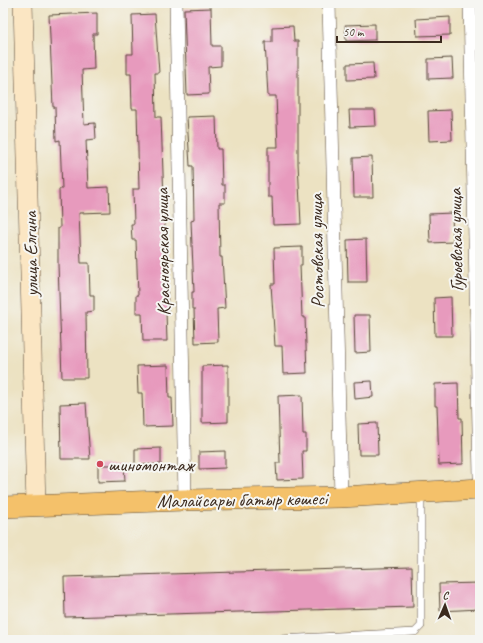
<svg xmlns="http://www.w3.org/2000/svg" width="483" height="643" viewBox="0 0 483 643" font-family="Caveat,sans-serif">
  <rect width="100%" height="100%" fill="#f6f6f2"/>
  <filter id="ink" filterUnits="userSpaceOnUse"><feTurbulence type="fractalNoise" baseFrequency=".025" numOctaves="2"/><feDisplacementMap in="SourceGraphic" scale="8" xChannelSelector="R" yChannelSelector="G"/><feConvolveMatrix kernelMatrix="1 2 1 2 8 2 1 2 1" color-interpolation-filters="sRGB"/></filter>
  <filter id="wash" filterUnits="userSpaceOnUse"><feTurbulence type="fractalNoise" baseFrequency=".012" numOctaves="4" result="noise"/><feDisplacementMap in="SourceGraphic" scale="16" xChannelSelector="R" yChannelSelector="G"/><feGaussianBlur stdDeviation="0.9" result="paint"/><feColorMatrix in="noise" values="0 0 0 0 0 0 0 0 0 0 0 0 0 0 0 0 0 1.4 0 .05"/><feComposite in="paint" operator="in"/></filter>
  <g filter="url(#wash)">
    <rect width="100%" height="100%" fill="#ece2c2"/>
    <g id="blocks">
      <g fill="#e79abd">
        <polygon points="211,8 212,46 221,46 221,66 208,67 209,94 187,95 184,9"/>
        <polygon points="97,13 97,34 93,34 94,69 82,70 84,124 95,123 96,139 86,140 88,188 109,187 110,212 79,213 81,263 89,263 90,295 94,295 94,311 86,312 87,378 62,378 58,264 58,228 60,228 59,189 62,189 60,140 56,141 55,107 53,107 49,15"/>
        <polygon points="155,14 159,73 155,73 156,117 161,117 166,257 168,257 169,276 167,276 168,312 166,312 167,341 143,341 142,313 136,313 136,295 138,295 136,240 132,240 131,224 134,224 133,189 139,189 137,109 132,109 131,74 127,74 127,54 133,54 132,15"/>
        <polygon points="450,17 450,35 417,36 416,19"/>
        <polygon points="375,24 375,40 346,41 345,25"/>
        <polygon points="293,26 294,41 298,41 298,163 301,224 273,225 272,197 268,197 268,147 278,147 276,96 268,96 265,42 272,42 272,27"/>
        <polygon points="452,58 453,78 428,79 428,59"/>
        <polygon points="373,63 374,79 347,80 347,64"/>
        <polygon points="349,110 375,110 376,126 350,127"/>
        <polygon points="451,110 452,140 429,141 428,111"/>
        <polygon points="216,116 217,149 221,149 222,185 225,185 225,203 219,203 220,257 222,257 225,308 217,309 218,342 195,343 194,309 192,309 192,292 194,292 191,221 194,220 193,166 190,166 187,117"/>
        <polygon points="372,157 373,197 354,197 353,158"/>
        <polygon points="452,213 453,242 430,243 429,214"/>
        <polygon points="366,239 367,282 348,282 347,240"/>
        <polygon points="302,247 302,265 300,265 302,317 305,317 307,373 283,374 282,346 275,346 271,284 275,284 274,248"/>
        <polygon points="451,297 452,336 435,336 434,298"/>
        <polygon points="354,315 370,315 371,352 355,353"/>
        <polygon points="168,365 169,398 172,398 173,426 143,427 142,393 138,393 137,366"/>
        <polygon points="228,365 228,422 202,423 202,366"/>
        <polygon points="372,381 373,397 355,399 354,382"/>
        <polygon points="458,383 459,418 462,418 463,464 439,465 437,406 435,406 435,384"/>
        <polygon points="302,395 303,434 306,434 306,451 302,451 303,479 277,480 276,463 280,463 278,396"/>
        <polygon points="86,403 90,459 61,459 60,404"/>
        <polygon points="377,423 378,455 359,455 358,424"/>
        <polygon points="161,448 161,464 135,465 135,449"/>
        <polygon points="225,451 225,468 199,469 199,452"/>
        <polygon points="98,465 124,465 125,481 98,482"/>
        <polygon points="412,567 413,607 65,617 64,577"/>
        <polygon points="480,583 480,609 440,611 439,584"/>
      </g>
    </g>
  </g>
  <g filter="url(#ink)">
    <use href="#blocks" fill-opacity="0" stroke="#564637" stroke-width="1"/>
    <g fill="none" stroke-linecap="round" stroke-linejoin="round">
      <g stroke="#564637" stroke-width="8">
        <polyline id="lane" points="261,640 415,632 421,626 421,495"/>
      </g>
      <g stroke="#564637" stroke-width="14">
        <g id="street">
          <polyline points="176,3 185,500"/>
          <polyline points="329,3 341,497"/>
          <polyline points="470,3 480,476"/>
        </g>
      </g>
      <g stroke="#564637" stroke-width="20">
        <polyline id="secondary" points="23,3 36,506"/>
      </g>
      <g stroke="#564637" stroke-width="22">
        <polyline id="primary" points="3,507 185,500 341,497 480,489"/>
      </g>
      <use href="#lane" stroke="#fff" stroke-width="7"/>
      <use href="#street" stroke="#fff" stroke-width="13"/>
      <use href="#secondary" stroke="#fbe6c3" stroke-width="19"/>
      <use href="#primary" stroke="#f4c16a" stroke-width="21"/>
    </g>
  </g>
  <circle fill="#d1495b" stroke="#f6f6f2" stroke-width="1.5" cx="100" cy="464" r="4"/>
  <g text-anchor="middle" stroke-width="4" stroke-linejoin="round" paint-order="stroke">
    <g font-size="19" fill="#3b2a1e" stroke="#f6f6f2">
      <text transform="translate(455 240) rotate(-91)" y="7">Гурьевская улица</text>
      <text transform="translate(316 251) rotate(-91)" y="7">Ростовская улица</text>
      <text transform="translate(162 252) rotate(-91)" y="7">Красноярская улица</text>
      <text transform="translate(30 254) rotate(-91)" y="7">улица Елгина</text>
      <text transform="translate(242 499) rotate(-1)" y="7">Малайсары батыр көшесі</text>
    </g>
    <g font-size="19" fill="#3b2a1e" stroke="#f6f6f2" text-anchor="start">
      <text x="108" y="471">шиномонтаж</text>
    </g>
  </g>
  <rect width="483" height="643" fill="none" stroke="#f6f6f2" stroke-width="16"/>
  <g transform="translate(445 605) rotate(2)" stroke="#f6f6f2" stroke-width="3" paint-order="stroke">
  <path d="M0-3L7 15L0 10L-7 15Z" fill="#3b2a1e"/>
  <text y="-6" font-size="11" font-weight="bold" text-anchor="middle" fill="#3b2a1e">С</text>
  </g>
  <path d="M337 36v6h104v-6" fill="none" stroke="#3b2a1e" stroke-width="2"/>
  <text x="343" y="36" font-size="12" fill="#3b2a1e" stroke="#f6f6f2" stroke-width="3" paint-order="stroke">50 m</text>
</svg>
